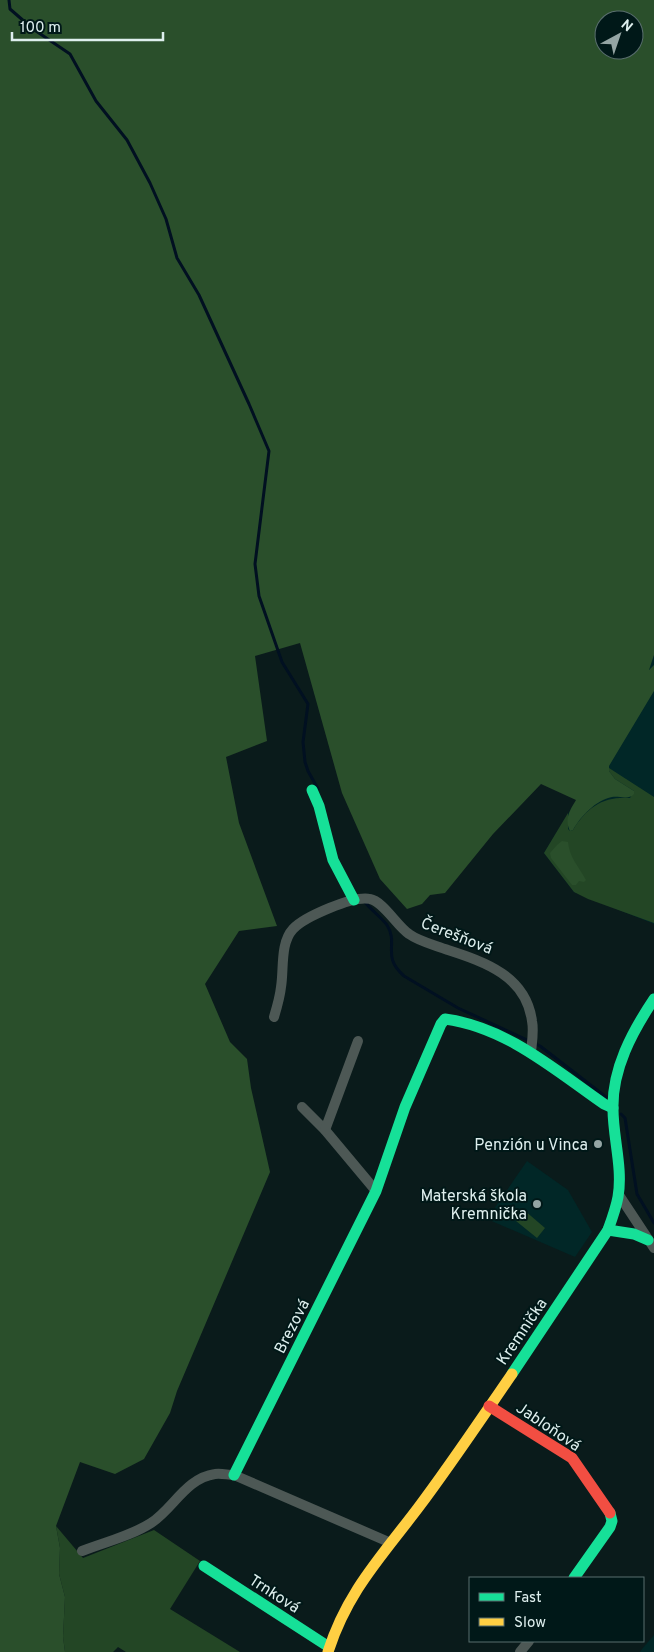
<svg xmlns="http://www.w3.org/2000/svg" width="654" height="1652" viewBox="0 0 654 1652" font-family="Overpass,sans-serif">
  <rect width="100%" height="100%" fill="#0a1b1b"/>
  <g fill="#012727">
    <polygon points="654,655 654,924 574,892 544,853 636,703"/>
    <polygon points="527,1161 568,1190 592,1232 575,1257 487,1219"/>
    <polygon points="654,1635 654,1652 640,1652 642,1649"/>
  </g>
  <g fill="#234625">
    <path d="M609,768l45,29v126l-66,-24 -14,-7 -30,-39 24,-40v16l2,2 3,-1c14,-23 31,-34 57,-32l4,-7 -19,-12 -6,-8z"/>
    <polygon points="524,1210 545,1228 537,1238 516,1221"/>
    <polygon points="56,1526 83,1558 154,1530 200,1561 170,1609 240,1652 126,1652 118,1647 113,1652 65,1652 63,1637 65,1597 59,1574 60,1548"/>
  </g>
  <g fill="#2a4f2b" fill-rule="evenodd">
    <path d="M0,0h654v655l-5,15 5,-5v26l-45,75v5l6,8 19,12v3c-5,6 -14,2 -22,3 -16,3 -31,19 -39,33l-3,1c-6,-12 0,-21 6,-31l-35,-16 -48,50 -48,59 -15,2 -8,9 -15,5 -27,-30 -38,-86 -42,-150 -45,13 12,85 -41,16 13,66 38,103 -38,5 -34,53 25,58 17,17 4,29 19,84 -93,219 -7,22 -26,46 -29,15 -35,-12 -24,64 4,22 -1,26 6,23 -2,40 2,15h-65zM604,20h30v30h-30z"/>
    <path d="M562,841l6,1c2,17 10,23 18,38l-2,2 -5,-1 -3,4h-4l-21,-27 -1,-5 7,-8z"/>
  </g>
  <g fill="none" stroke-linecap="round" stroke-linejoin="round">
    <g stroke="#011021" stroke-width="3">
      <polyline points="9,0 10,9 33,29 70,54 96,101 127,140 150,183 166,219 177,258 199,295 249,404 269,451 255,564 259,596 282,662 308,704 303,742 305,762 308,771 318,789"/>
      <path d="M365,902c6,8 16,15 22,23 12,19 -6,31 17,51l54,32 82,38 66,51"/>
      <polyline points="621,1114 625,1118 637,1194 654,1223"/>
    </g>
    <g stroke="#4d5855" stroke-width="10">
      <path d="M274,1017c3,-10 6,-20 7,-30 3,-18 -1,-44 12,-58 11,-12 61,-34 77,-30 13,2 27,27 39,35 11,8 26,11 39,16 37,12 78,26 84,71 2,10 0,21 -1,31"/>
      <polyline points="302,1107 325,1130 376,1191"/>
      <polyline points="325,1130 358,1041"/>
      <polyline points="619,1195 654,1248"/>
      <path d="M82,1551c23,-9 49,-15 69,-28 22,-14 35,-45 64,-49 6,-1 13,1 19,1l157,68"/>
      <polyline points="520,1652 529,1641"/>
    </g>
    <g stroke="#16e098" stroke-width="11">
      <polyline points="312,790 319,806 333,860 354,900"/>
      <polyline points="608,1230 634,1234 648,1240"/>
      <path d="M512,1374l96,-144c4,-11 8,-22 10,-33 5,-29 -5,-59 -5,-88 -1,-40 19,-77 41,-110"/>
      <path d="M234,1475l142,-284 29,-84 36,-83 4,-5c61,8 110,51 159,85l9,4"/>
      <polyline points="204,1566 329,1647"/>
      <polyline points="574,1578 610,1527 612,1521 610,1513"/>
    </g>
    <path stroke="#ffcf43" stroke-width="11" d="M328,1652c19,-60 53,-95 90,-144 33,-44 63,-89 94,-134"/>
    <polyline stroke="#f24e42" stroke-width="11" points="489,1406 572,1458 610,1513"/>
  </g>
  <g fill="#94a5a4" stroke="#001818" stroke-width="2">
    <circle cx="598" cy="1144" r="5"/>
    <circle cx="537" cy="1204" r="5"/>
  </g>
  <g text-anchor="middle" stroke-width="4" stroke-linejoin="round" paint-order="stroke">
    <g font-size="16" fill="#deefee" stroke="#001818">
      <text transform="translate(457 935) rotate(21)" y="6">Čerešňová</text>
      <text transform="translate(291 1326) rotate(-63)" y="6">Brezová</text>
      <text transform="translate(521 1331) rotate(-56)" y="6">Kremnička</text>
      <text transform="translate(549 1426) rotate(34)" y="6">Jabloňová</text>
      <text transform="translate(275 1593) rotate(33)" y="6">Trnková</text>
    </g>
    <g font-size="16" fill="#deefee" stroke="#001818" text-anchor="end">
      <text x="588" y="1150">Penzión u Vinca</text>
      <text x="527" y="1201">Materská škola<tspan x="527" dy="18">Kremnička</tspan></text>
    </g>
  </g>
  <rect x="469" y="1577" width="175" height="65" fill="#001818" stroke="#596e6e"/>
  <rect x="479" y="1593" width="25" height="8" fill="#16e098" stroke="#596e6e"/>
  <text x="514" y="1602" font-size="15" fill="#deefee">Fast</text>
  <rect x="479" y="1618" width="25" height="8" fill="#ffcf43" stroke="#596e6e"/>
  <text x="514" y="1627" font-size="15" fill="#deefee">Slow</text>
  <g transform="translate(619 35) rotate(40)"><circle r="24" fill="#001818" stroke="#596e6e"/>
  <path d="M0-4L9 19L0 12L-9 19Z" fill="#94a5a4"/>
  <text y="-8" font-size="14" font-weight="bold" text-anchor="middle" fill="#deefee">N</text>
  </g>
  <path d="M12 32v8h151v-8" fill="none" stroke="#deefee" stroke-width="2.5"/>
  <text x="20" y="32" font-size="15" fill="#deefee" stroke="#001818" stroke-width="4" paint-order="stroke">100 m</text>
</svg>
